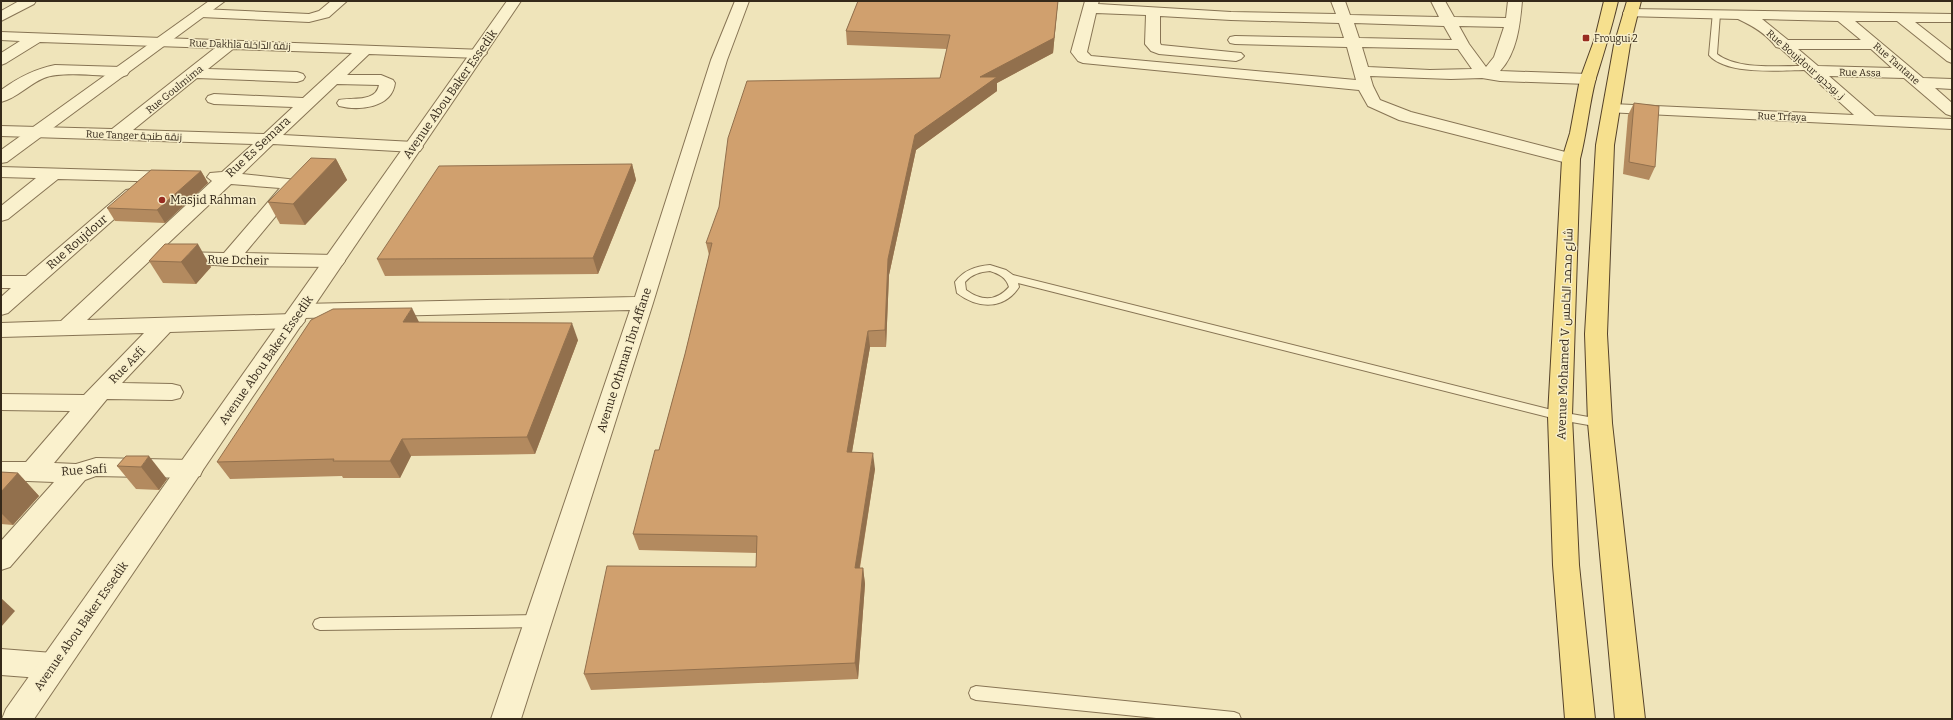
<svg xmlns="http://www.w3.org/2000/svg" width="1953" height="720" viewBox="0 0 1953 720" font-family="Bitter,Cairo,serif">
  <rect width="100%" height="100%" fill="#efe4ba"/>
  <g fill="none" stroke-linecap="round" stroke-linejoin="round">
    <g stroke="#877454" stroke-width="2">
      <g id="service">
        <path d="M1713,12l7,2 -3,40c21,17 66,11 92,12l4,2 -4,2c-26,0 -82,6 -100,-15z"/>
        <path d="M990,265l16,5 7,5 547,137 40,7 4,1 2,3 -2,3 -4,1 -40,-7 -542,-137 1,4c-15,23 -41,22 -62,6l-2,-11c9,-12 21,-16 35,-17zM990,271c9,3 16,6 19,16 -13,15 -28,14 -43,3l-1,-8c7,-8 15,-10 25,-11z"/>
        <polygon points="538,615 543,617 545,621 543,625 538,627 320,630 315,628 313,624 315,620 320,618"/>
        <polygon points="976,686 1234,712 1239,714 1241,719 1166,719 976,700 971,698 969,693 971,688"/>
      </g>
    </g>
    <g stroke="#877454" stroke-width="2">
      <g id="minor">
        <polygon points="19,1 36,1 34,4 1,21 1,11"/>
        <polygon points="331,1 347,1 329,17 309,22 201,17 196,16 194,13 196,10 201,9 309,14 319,11"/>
        <path d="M735,1h14l-22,59 -74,243 -132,416h-30l139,-409 -327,8 2,3 -4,5 -7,2 -124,4 -48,51 50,1 8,2 3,6 -3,6 -8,2 -65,-1 -53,64 22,1 20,-6 95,2 9,2 3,7 -3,7 -9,2 -95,-2 -11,4 -75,87 -9,3v-29l53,-59 -53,-2v-18h25l44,-51 -69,-1v-16l83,1 60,-62 -143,4v-14l60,-2 151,-140 -5,-4 3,-4 12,-1 31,-28 -252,-8v-10l111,3 103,-81 -175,-6 -34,21 -5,2v-12l19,-12 -19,-1v-8l483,18 3,3 -3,3 -5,2 -110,-4 -22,21h34l12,5 2,3c-3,25 -36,28 -56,23l-2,-3 2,-3c12,-3 37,3 40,-15l-42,-1 -54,51 131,7 6,1 3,4 -3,4 -6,1 -141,-8 -31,30 46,5 6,1 5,8 -54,65 90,2 7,2 3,4 -3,4 -7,2 -106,-1 -59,-4 -3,-4 3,-4 7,-2 47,1 56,-65 -49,-4 -144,136 206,-6 -2,-3 3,-5 7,-2 334,-7 76,-237zM233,49l119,4 -49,45 -89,-4 -6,2 -2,3 2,3 6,2 79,3 -29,27 -131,-4 64,-52 100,4 6,-2 2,-3 -2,-3 -6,-2 -89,-3z"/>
        <path d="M1085,1h14l-1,3 133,8 105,2 -5,-13h14l5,14 89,2 -8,-16h14l9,16 52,1 2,-17h14c-2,24 -5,52 -22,70l88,3 6,2 2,3 -2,3 -6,2 -88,-3 -18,-3 -31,1 -81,-3 3,10 7,14 31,12 166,43 3,4 -3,4 -6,1 -172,-44 -31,-14 -9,-16 -276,-27 -5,-2 -7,-9zM1096,13l50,2 -1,29 6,7 8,3 77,7 5,-2 3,-3 -3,-3 -80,-8 -1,-2v-27l71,4 108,3 5,15 -109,-2 -5,1 -2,3 2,3 5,1 112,3 9,33 -265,-24 -4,-4zM1354,23l90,3 8,14 -93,-2zM1459,26l45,1 -10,30 -8,10 -17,-23zM1362,47l96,2 14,20 -42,1 -62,-3z"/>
        <path d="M1630,9l322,5v8h-37l37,29v12l-5,-2 -50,-40h-42l68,57 29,1v10l-17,-1 17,15v13l-6,-2 -42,-36 -75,-2 46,40 77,3v10l-346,-17 -2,-3 2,-3 6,-2 242,11 -74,-67 -4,-1c-9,-13 -23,-21 -38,-28l-113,-3 -2,-3 2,-3zM1762,19l76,2 23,19h-73zM1798,49h73l21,19 -74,-2z"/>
        <path d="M55,65l66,2 6,2 2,3 -2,3 -6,2c-19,-1 -60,-6 -77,1 -15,6 -27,20 -43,24v-12c17,-12 33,-21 54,-25z"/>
        <polygon points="1,167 174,172 180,173 183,177 180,181 174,182 58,179 8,219 1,221 1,206 36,178 1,177"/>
        <polygon points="132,189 138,190 141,194 138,198 8,313 1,315 1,297 11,288 1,288 1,276 26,276 126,190"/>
        <polygon points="1,649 53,653 63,657 67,666 63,675 53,679 1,675"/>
      </g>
    </g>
    <g stroke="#877454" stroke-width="2">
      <g id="tertiary">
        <polygon points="209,1 225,1 7,162 1,163 1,150"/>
        <polygon points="507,1 521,1 34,719 2,719 6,709"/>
      </g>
    </g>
    <g stroke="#544129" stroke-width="2">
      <g id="primary">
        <path d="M1604,1h14c-6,26 -14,51 -22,77 -7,26 -9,54 -16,81l-8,257 7,149 16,154h-30l-12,-154 -5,-149 14,-257 8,-26 10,-54 15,-41z"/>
        <polygon points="1627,1 1641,1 1630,45 1614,145 1607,334 1612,423 1645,719 1615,719 1588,423 1585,334 1596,145 1614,45"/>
      </g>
    </g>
    <use href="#service" fill="#faf1cd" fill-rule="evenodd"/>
    <use href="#minor" fill="#faf1cd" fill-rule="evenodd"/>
    <use href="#tertiary" fill="#faf1cd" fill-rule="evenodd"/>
    <use href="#primary" fill="#f6e08e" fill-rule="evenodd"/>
  </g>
  <g fill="#b38a5f">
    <polygon points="858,1 1058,1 1053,53 997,83 997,91 916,150 889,275 886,347 870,347 852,452 875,469 860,568 863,568 865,584 858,679 591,690 584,674 756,567 757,553 639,550 633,534 659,450 685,354 709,255 706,243 940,78 947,49 847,45 846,31"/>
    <polygon points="1634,103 1655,167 1649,180 1623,174 1628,115"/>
    <polygon points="336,159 347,180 305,225 280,224 268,202"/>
    <polygon points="632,164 636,180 598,274 385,276 377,259"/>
    <polygon points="201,171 208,183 165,223 115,221 107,208"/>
    <polygon points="165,244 211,267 196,284 163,283 149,261"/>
    <polygon points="419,322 578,340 535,454 411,456 400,478 343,478 342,476 230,479 217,462"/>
    <polygon points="126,456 167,479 159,490 136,489 117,466"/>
    <polygon points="1,472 18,473 39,496 13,525 1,524"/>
  </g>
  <g fill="#92704d">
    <polygon points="1058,1 1053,53 997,83 997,91 916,150 889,275 886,347 885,330 888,259 915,135 980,77"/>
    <polygon points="336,159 347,180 305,225 293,204"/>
    <polygon points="632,164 636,180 598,274 593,258"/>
    <polygon points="201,171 208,183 165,223 157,210"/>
    <polygon points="198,244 211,267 196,284 181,262"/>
    <polygon points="412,308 420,324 403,322"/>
    <polygon points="572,323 578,340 535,454 527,437"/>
    <polygon points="868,331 870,347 849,469 847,452"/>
    <polygon points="402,439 411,456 400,478 390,461"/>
    <polygon points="873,453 875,469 857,584 855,568"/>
    <polygon points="149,456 167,479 159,490 141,467"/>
    <polygon points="18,473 39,496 13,525 1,513 1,492"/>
    <polygon points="863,568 865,584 858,679 855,663"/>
    <polygon points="1,598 15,611 1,627"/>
  </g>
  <g fill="#d0a06e" stroke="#92704d">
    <polygon points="858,1 1058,1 1054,38 980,77 997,77 915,135 888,259 885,330 868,331 847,452 873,453 855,568 863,568 855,663 584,674 607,566 756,567 757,536 633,534 655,450 659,450 685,354 712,243 706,243 719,207 728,138 747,81 940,78 950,35 846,31"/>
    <polygon points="1634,103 1659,106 1655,167 1629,162"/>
    <polygon points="311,158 336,159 293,204 268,202"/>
    <polygon points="632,164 593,258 377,259 439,166"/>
    <polygon points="151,170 201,171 157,210 107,208"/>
    <polygon points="165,244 198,244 181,262 149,261"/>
    <polygon points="412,308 403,322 572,323 527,437 402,439 390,461 333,461 334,459 217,462 311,320 333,309"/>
    <polygon points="126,456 149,456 141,467 117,466"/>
    <polygon points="1,472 18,473 1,492"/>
  </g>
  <g fill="#982c21" stroke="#f7eeca" stroke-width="1.5">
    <rect x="1582" y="34" width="8" height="8" rx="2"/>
    <circle cx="162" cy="200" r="4"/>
  </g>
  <g text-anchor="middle" stroke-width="3" stroke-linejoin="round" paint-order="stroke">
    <g font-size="10" fill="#35291a" stroke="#f7eeca" text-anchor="start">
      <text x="1594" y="42">Frougui 2</text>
    </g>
    <g font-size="10" fill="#35291a" stroke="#f7eeca">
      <text transform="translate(240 44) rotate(2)" y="4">Rue Dakhla زنقة الداخلة</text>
      <text transform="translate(1897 63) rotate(41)" y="4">Rue Tantane</text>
      <text transform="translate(1806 64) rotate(41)" y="4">Rue Boujdour ز. بوجدور</text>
      <text transform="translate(1860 72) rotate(1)" y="4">Rue Assa</text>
      <text transform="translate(174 89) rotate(-39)" y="4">Rue Goulmima</text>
      <text transform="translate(1782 116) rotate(2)" y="4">Rue Trfaya</text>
      <text transform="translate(134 135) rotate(2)" y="4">Rue Tanger زنقة طنجة</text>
    </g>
    <g font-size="12" fill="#35291a" stroke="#f7eeca">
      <text transform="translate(450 94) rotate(-55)" y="4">Avenue Abou Baker Essedik</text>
      <text transform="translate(258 147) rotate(-43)" y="4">Rue Es Semara</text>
      <text transform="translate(77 242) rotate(-41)" y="4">Rue Roujdour</text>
      <text transform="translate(238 260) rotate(1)" y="4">Rue Dcheir</text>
      <text transform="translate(1565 334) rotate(-88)" y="4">Avenue Mohamed V شارع محمد الخامس</text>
      <text transform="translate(266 360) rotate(-55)" y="4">Avenue Abou Baker Essedik</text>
      <text transform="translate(624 360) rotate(-72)" y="4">Avenue Othman Ibn Affane</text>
      <text transform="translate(127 365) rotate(-46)" y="4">Rue Asfi</text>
      <text transform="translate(84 470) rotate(-4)" y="4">Rue Safi</text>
      <text transform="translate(81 626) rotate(-55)" y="4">Avenue Abou Baker Essedik</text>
    </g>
    <g font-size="12" fill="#35291a" stroke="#f7eeca" text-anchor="start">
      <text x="170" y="204">Masjid Rahman</text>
    </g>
  </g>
  <rect width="1953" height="720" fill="none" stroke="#35291a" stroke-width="4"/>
</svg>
